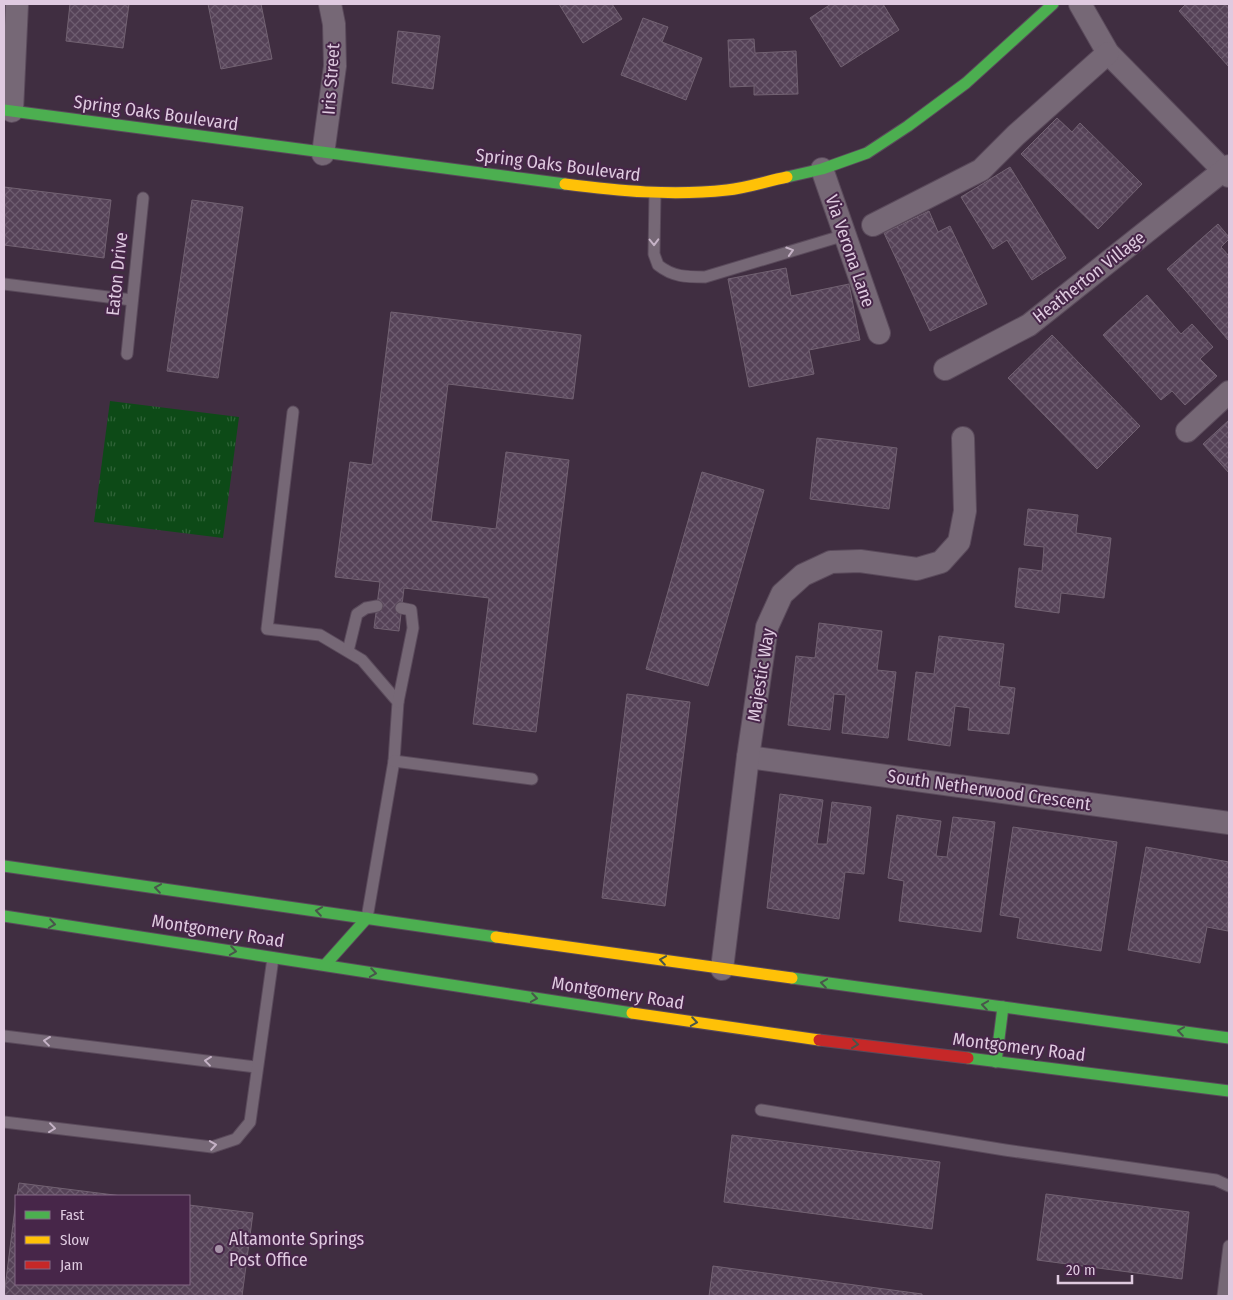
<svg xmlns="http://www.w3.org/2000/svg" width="1233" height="1300" viewBox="0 0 1233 1300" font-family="'Fira Sans Condensed',sans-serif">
  <defs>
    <pattern id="park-tufts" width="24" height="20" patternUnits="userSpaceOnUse" patternTransform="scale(1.25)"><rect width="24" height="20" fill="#0d4a17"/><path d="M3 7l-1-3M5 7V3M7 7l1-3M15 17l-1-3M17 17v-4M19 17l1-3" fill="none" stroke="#306338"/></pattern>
    <pattern id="building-cross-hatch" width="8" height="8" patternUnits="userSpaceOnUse" patternTransform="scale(1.25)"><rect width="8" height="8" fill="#554257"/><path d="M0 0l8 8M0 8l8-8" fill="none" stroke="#6d5c6f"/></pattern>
  </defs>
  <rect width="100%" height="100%" fill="#402e41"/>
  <polygon fill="url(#park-tufts)" points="110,401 239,417 223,538 94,522"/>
  <g fill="url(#building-cross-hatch)" stroke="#726272">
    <polygon points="70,4 129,4 123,48 66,41"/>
    <polygon points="208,4 261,4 272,59 221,69"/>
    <polygon points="559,4 612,4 622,19 583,43"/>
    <polygon points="831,4 883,4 899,30 841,67 810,18"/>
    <polygon points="1186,4 1229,4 1229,67 1179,11"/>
    <polygon points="643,18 668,27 662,42 702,58 686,100 621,75"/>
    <polygon points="398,31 440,36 433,89 392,83"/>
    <polygon points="754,39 755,53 796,51 798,94 754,95 754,86 730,87 728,40"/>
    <polygon points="1057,118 1072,132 1080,123 1142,184 1098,229 1021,154"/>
    <polygon points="1010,167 1066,258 1032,280 1007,240 993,249 961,197"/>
    <polygon points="4,187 111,200 104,258 4,245"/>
    <polygon points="192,200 243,207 218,378 167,371"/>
    <polygon points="929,211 938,232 950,226 987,304 930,331 884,233"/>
    <polygon points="1218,224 1229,237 1229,239 1221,247 1229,256 1229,341 1167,269"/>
    <polygon points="786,268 791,296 849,284 860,340 809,350 814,374 749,387 728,279"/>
    <polygon points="1147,295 1181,334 1192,324 1213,347 1200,359 1217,376 1185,405 1172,391 1161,400 1103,335"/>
    <polygon points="391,312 581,335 573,399 448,384 431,521 496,529 506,452 569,460 536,732 473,724 489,598 404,588 399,631 374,628 380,582 335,577 350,462 372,465"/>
    <polygon points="1052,335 1140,426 1097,469 1008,378"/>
    <polygon points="1229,420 1229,473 1203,444"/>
    <polygon points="817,438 897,448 889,509 810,499"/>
    <polygon points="702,472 764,490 708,686 646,669"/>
    <polygon points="1028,509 1078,515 1076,533 1111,538 1104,598 1061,593 1059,613 1015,607 1019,568 1042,571 1044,547 1024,545"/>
    <polygon points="819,623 882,631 877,670 896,672 888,738 842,733 846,695 834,694 830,730 788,725 796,656 815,658"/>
    <polygon points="939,636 1004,644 999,686 1015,688 1009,734 968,730 970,708 955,706 950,746 908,740 916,672 934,674"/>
    <polygon points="627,694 690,702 665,906 602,898"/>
    <polygon points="780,794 823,800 817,844 827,844 832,802 871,807 864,874 845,872 839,919 767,908"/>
    <polygon points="897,815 941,821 936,856 947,857 953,817 995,822 981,932 899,921 904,881 888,878"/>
    <polygon points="1013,827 1117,842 1101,951 1017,938 1020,918 1000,915"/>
    <polygon points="1146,847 1229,862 1228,931 1207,927 1200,963 1128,950"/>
    <polygon points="732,1135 940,1162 932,1229 724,1202"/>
    <polygon points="19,1183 122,1196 17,1196"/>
    <polygon points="1046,1194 1189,1212 1182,1279 1037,1260"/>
    <polygon points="16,1200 16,1284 189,1284 189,1205 253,1213 242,1296 4,1296"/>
    <polygon points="713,1266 922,1294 922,1296 709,1296"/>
  </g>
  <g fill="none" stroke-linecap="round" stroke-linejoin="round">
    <g stroke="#5a4a5b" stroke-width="13">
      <g id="lane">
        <path d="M655,193l-1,61 4,11c15,12 28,12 47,12l140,-42"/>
        <polyline points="4,284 132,300"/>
        <polyline points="127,354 143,198"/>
        <polyline points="293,412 267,629 320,635 362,660 398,702 394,761 367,918"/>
        <polyline points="348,651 357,614 366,608 377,606"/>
        <polyline points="398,702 413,628 411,610 401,608"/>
        <polyline points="394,761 532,779"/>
        <polyline points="4,1036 256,1067"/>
        <polyline points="761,1110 1005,1150 1216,1180 1229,1186"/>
        <polyline points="4,1122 212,1147 236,1139 250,1122 273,958"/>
        <polyline points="1223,1296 1229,1246"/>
      </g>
    </g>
    <g stroke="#5a4a5b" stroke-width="24">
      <g id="street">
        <polyline points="1080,4 1108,53 1229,176"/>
        <polyline points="12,111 17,4"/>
        <polyline points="323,154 335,66 334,24 330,4"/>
        <polyline points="822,169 879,333"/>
        <polyline points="873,225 981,170 1016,135 1108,53"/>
        <polyline points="945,369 1029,325 1229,166"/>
        <polyline points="1187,431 1229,392"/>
        <polyline points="748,757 1229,823"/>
        <polyline points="722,969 748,757 767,627 782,594 803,575 831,562 860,561 917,569 941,562 959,542 965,511 963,438"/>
      </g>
    </g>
    <g stroke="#5a4a5b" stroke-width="13">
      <g id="fast">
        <polyline points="4,110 565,184"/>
        <polyline points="787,177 822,169 867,153 908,126 966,83 1053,4"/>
        <polyline points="4,866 496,937"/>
        <polyline points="4,916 632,1013"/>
        <polyline points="325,965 367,918"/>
        <polyline points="792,978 1229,1038"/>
        <polyline points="968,1058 1229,1091"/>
        <polyline points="996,1062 1003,1007"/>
      </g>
    </g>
    <g stroke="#5a4a5b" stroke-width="13">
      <g id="slow">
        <path d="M565,184c54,7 107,12 162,6 20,-2 40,-9 60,-13"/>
        <polyline points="496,937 792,978"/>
        <polyline points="632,1013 819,1040"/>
      </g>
    </g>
    <g stroke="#5a4a5b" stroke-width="13">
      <polyline id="jam" points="819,1040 968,1058"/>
    </g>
    <use href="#lane" stroke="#766876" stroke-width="11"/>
    <use href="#street" stroke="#766876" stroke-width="22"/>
    <use href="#fast" stroke="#4caf50" stroke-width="11"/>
    <use href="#slow" stroke="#ffc107" stroke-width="11"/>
    <use href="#jam" stroke="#c62828" stroke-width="11"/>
  </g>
  <defs><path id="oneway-chevron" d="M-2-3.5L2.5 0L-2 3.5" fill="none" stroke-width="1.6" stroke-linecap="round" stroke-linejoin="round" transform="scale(1.25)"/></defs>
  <g stroke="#c5b2c6">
    <use href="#oneway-chevron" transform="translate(654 242) rotate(89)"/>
    <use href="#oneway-chevron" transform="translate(790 251) rotate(-17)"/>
    <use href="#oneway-chevron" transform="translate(47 1041) rotate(-173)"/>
    <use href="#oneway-chevron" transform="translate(208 1061) rotate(-173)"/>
    <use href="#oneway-chevron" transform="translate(52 1128) rotate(7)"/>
    <use href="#oneway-chevron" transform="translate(213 1145) rotate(-9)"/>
  </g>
  <g stroke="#49564b">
    <use href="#oneway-chevron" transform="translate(158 888) rotate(-172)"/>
    <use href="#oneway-chevron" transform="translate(319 911) rotate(-172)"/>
    <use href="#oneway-chevron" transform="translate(52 924) rotate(9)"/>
    <use href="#oneway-chevron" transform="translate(233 951) rotate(9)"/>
    <use href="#oneway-chevron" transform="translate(663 960) rotate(-172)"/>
    <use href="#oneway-chevron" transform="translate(373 973) rotate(9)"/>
    <use href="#oneway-chevron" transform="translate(824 983) rotate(-172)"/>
    <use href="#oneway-chevron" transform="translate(534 998) rotate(9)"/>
    <use href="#oneway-chevron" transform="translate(985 1005) rotate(-172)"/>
    <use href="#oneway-chevron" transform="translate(694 1022) rotate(9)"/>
    <use href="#oneway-chevron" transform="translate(1181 1031) rotate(-172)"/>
    <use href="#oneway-chevron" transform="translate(855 1044) rotate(7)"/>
  </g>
  <circle fill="#a793a8" stroke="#472649" stroke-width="2" cx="219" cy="1249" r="5"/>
  <g text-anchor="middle" stroke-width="4" stroke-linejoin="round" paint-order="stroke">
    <g font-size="18" fill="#dfcae0" stroke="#472649">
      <text transform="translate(331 79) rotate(-86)" y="6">Iris Street</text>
      <text transform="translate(156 113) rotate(8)" y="6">Spring Oaks Boulevard</text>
      <text transform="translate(558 165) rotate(7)" y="6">Spring Oaks Boulevard</text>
      <text transform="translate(850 251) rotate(71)" y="6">Via Verona Lane</text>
      <text transform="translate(117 274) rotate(-84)" y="6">Eaton Drive</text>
      <text transform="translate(1089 277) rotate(-38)" y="6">Heatherton Village</text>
      <text transform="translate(761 675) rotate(-81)" y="6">Majestic Way</text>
      <text transform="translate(989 790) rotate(8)" y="6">South Netherwood Crescent</text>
      <text transform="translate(218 931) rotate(9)" y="6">Montgomery Road</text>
      <text transform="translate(618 993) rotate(9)" y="6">Montgomery Road</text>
      <text transform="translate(1019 1047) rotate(7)" y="6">Montgomery Road</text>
    </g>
    <g font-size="18" fill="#dfcae0" stroke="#472649" text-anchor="start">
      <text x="229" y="1245">Altamonte Springs<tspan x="229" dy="21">Post Office</tspan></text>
    </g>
  </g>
  <rect width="1233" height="1300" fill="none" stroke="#dfcae0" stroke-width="10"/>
  <rect x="15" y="1195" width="175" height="90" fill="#472649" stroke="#846885"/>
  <rect x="25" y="1211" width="25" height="8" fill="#4caf50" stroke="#846885"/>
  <text x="60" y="1220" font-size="15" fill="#dfcae0">Fast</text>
  <rect x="25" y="1236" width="25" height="8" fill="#ffc107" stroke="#846885"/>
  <text x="60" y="1245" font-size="15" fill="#dfcae0">Slow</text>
  <rect x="25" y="1261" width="25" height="8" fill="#c62828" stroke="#846885"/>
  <text x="60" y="1270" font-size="15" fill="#dfcae0">Jam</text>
  <path d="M1058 1275v8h74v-8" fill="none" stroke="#dfcae0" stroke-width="2.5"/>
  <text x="1066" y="1275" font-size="15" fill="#dfcae0" stroke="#472649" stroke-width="4" paint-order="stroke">20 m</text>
</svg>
